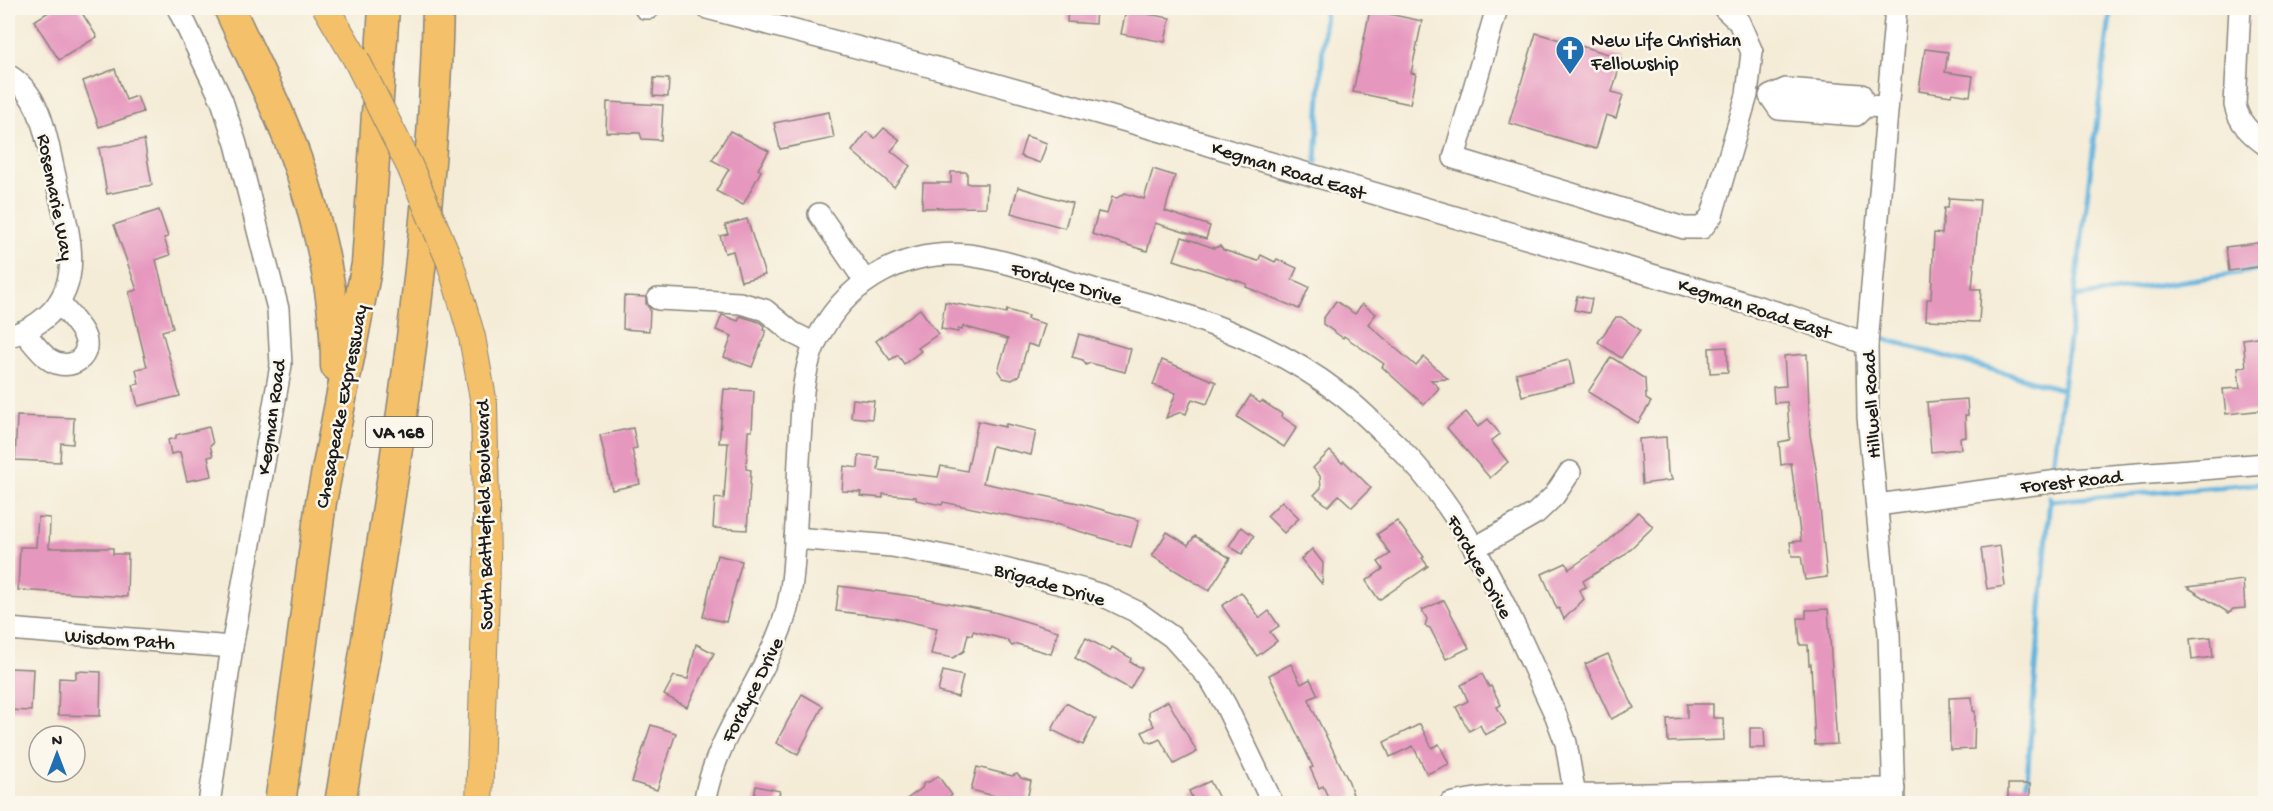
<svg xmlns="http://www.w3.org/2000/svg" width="2273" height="811" viewBox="0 0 2273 811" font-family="'Gochi Hand',sans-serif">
  <rect width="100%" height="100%" fill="#fbf7ec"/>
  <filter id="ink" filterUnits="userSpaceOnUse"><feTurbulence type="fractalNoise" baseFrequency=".0167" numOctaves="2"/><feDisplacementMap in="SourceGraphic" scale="12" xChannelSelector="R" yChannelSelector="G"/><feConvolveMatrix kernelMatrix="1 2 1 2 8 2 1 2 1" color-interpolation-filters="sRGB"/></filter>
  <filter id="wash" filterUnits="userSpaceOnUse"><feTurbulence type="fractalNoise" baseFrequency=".008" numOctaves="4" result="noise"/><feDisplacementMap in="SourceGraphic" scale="24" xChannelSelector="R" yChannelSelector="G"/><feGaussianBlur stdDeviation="1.35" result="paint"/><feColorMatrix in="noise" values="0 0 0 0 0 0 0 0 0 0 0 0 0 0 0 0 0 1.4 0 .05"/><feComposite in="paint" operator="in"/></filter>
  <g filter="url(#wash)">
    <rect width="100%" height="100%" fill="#f4ecd7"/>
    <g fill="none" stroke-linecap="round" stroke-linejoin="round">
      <g stroke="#62b4de" stroke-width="5">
        <polyline points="1316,162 1325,8"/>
        <polyline points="2075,297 2266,269"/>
        <polyline points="1884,339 2061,389"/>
        <polyline points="2053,466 2111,8"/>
        <polyline points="2050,501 2266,483"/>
        <polyline points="2025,804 2050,497"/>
      </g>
    </g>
    <g id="blocks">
      <g fill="#e697be">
        <polygon points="55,8 79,8 97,37 59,60 34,21"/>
        <polygon points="1068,8 1096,8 1095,24 1067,22"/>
        <polygon points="1126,10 1170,18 1165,42 1121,34"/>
        <polygon points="1370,10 1422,21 1411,73 1416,74 1410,104 1353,92"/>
        <polygon points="1536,33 1622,58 1612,92 1623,95 1616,118 1606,115 1596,149 1509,123"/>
        <polygon points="1925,49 1948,52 1945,72 1973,76 1970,96 1952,93 1951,96 1919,91"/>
        <polygon points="115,69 126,100 137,96 143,112 99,127 83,81"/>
        <polygon points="654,78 669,79 668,97 653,96"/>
        <polygon points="607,102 663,105 661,140 642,139 640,133 606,132"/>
        <polygon points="829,112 834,138 780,149 774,123"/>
        <polygon points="884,128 900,140 891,151 910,166 894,187 852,151 867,132 875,138"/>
        <polygon points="730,131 769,151 758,169 761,171 743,205 716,191 729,169 712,160"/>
        <polygon points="1026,136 1047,143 1040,163 1020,156"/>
        <polygon points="144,140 152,185 107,194 99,148"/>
        <polygon points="1153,169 1175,176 1165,211 1210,226 1206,239 1155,223 1147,251 1092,234 1098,212 1107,214 1112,197 1117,198 1125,193 1144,199"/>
        <polygon points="951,172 967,172 967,183 970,184 987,184 986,207 922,208 923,183 951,183"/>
        <polygon points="1018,187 1072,203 1065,228 1011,213"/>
        <polygon points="1949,198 1980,200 1972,289 1981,289 1979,322 1926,320 1927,299 1931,299 1934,233 1942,234 1944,208 1948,208"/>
        <polygon points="159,210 168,237 164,238 170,255 156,260 173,328 162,331 180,396 138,406 133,385 139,384 136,369 147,367 129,292 137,290 114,225"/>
        <polygon points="747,219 765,275 741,281 733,251 725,253 720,236 728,234 725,225"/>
        <polygon points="1182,237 1214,248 1220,246 1223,250 1258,261 1261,255 1275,262 1277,259 1297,268 1292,279 1309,287 1299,309 1246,287 1247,284 1174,260"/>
        <polygon points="2265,242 2265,266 2229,271 2226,247"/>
        <polygon points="624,296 646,297 646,304 650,309 649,331 623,329"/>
        <polygon points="1577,296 1592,299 1589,313 1574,310"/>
        <polygon points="1336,301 1355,314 1362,304 1376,314 1368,324 1416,366 1424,357 1448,379 1431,380 1439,388 1424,405 1382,367 1384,364 1344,336 1343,338 1323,324 1323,319"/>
        <polygon points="945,302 1006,313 1007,310 1028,316 1027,319 1045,324 1038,347 1028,344 1019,376 1012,380 1003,378 998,371 1008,339 963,326 962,330 958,329 958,332 941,329"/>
        <polygon points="920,309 938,334 918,348 921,351 904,364 898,355 890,360 876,341"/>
        <polygon points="722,315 738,321 740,316 759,322 764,326 763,330 766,331 752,367 724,357 732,336 716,330"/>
        <polygon points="1616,317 1621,317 1640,330 1621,358 1598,342"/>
        <polygon points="1079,334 1131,349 1125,372 1090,363 1086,365 1083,360 1072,357"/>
        <polygon points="2264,336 2265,410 2226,414 2223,389 2240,388 2238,368 2246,367 2243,339"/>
        <polygon points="1727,347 1728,372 1710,373 1709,348"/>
        <polygon points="1807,354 1810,435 1816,468 1827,577 1805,580 1801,556 1792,556 1790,542 1801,541 1791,463 1781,465 1779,442 1789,440 1790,438 1787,402 1774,403 1773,387 1786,386 1784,356"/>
        <polygon points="1611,357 1645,379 1646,399 1651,402 1638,423 1588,392"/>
        <polygon points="1162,360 1216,382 1207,404 1192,399 1186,414 1181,412 1166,418 1176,393 1153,385"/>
        <polygon points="1569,360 1574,383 1522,396 1516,373"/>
        <polygon points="724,389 754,391 752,431 748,431 746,469 751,470 747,530 713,528 715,498 724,499 728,443 719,443"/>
        <polygon points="1250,396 1260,403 1262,401 1282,414 1281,416 1297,427 1284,447 1237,417"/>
        <polygon points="853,399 874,401 872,419 851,417"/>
        <polygon points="1967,399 1968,415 1965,415 1966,437 1960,438 1961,449 1931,452 1927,402"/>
        <polygon points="1466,412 1478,427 1488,419 1500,434 1491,441 1508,462 1490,478 1447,428"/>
        <polygon points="17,416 74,418 73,444 61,443 60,462 15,460"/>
        <polygon points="978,421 1005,427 1006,424 1036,431 1031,455 992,446 983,483 1078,503 1139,520 1131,547 1056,524 1055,525 943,502 942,505 916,500 916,497 883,494 883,498 860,496 861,492 842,491 844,466 858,468 859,455 879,457 878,470 938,477 941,466 967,471"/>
        <polygon points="209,427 213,444 210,445 213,456 208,457 212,476 187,481 180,452 171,454 168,440 176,438 176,435"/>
        <polygon points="633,428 637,448 632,449 640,484 612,490 600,435"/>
        <polygon points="1666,437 1668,472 1673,480 1642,484 1639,439"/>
        <polygon points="1330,451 1342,463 1344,461 1371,488 1352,507 1339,495 1328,506 1314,495 1321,488 1320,476 1313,468"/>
        <polygon points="1282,501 1299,518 1284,533 1267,516"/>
        <polygon points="1638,512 1653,527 1623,556 1583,581 1586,587 1579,590 1584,599 1564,619 1559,608 1557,609 1542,574 1566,563 1569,569 1603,546"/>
        <polygon points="38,517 50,518 49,548 113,548 113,554 128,554 127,597 18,590 20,547 36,547"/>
        <polygon points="1397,521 1424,557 1422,558 1428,566 1379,600 1366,581 1383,569 1378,562 1390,554 1377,534"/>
        <polygon points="1241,527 1254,536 1242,554 1229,546"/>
        <polygon points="1167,532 1188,545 1195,536 1230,558 1209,591 1152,556"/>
        <polygon points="2000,546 2005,586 1987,589 1981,549"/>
        <polygon points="1312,549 1323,563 1322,584 1301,559"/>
        <polygon points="717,555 742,561 726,622 703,617"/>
        <polygon points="2243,580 2245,608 2233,609 2229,613 2187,587"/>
        <polygon points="839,586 918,597 994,612 1058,631 1051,654 1017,644 1012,646 1007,640 973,631 972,635 968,634 964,651 953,658 931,654 937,628 893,618 836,611"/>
        <polygon points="1241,592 1260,618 1269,611 1279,626 1270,632 1277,641 1257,656 1222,606"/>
        <polygon points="1444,600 1469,648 1446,659 1430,628 1425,626 1427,619 1422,610"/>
        <polygon points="1828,609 1837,744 1815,745 1811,664 1809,665 1808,645 1800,645 1798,618 1806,618 1806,610"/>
        <polygon points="2211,637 2213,657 2192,660 2190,639"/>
        <polygon points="1086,638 1110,651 1112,647 1131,658 1130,662 1142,668 1130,689 1075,658"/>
        <polygon points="696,644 714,653 687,707 664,695 674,676 688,679"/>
        <polygon points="1608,654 1634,708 1611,719 1585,664"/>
        <polygon points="1291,664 1301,684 1310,679 1318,695 1309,699 1312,708 1349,782 1353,795 1336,804 1331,804 1323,786 1319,788 1310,768 1313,767 1269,675"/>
        <polygon points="9,668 33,669 31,711 8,710"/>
        <polygon points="76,671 101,672 100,716 58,715 59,678 76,679"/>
        <polygon points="943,671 963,676 958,697 938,692"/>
        <polygon points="1482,674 1489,687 1491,686 1501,705 1497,707 1506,724 1485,735 1480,725 1469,731 1456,707 1468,701 1461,685"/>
        <polygon points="802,694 823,706 798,754 776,743"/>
        <polygon points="1972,697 1973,711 1975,711 1974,749 1950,750 1949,698"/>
        <polygon points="1168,701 1197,752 1174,764 1160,739 1152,743 1147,741 1142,732 1154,726 1149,717 1149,711"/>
        <polygon points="1066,703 1096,719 1083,745 1052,730"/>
        <polygon points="1687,704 1713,704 1713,718 1723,718 1724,740 1668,742 1667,719 1687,718"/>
        <polygon points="1420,724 1432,748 1439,744 1449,764 1427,774 1413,746 1390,757 1384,742"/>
        <polygon points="651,725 676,733 657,790 632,782"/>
        <polygon points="1750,728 1764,728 1765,748 1750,748"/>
        <polygon points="977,767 1012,776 1017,774 1021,778 1031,781 1026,804 971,790"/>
        <polygon points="938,776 952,795 940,804 900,804 922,788 924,782 929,782"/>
        <polygon points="1210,781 1222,804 1195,804 1189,791"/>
        <rect x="2008" y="784" width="22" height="16"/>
        <polygon points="756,786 780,791 777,804 753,804"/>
      </g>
    </g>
  </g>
  <g filter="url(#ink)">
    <use href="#blocks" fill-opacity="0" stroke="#88847a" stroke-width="1.5"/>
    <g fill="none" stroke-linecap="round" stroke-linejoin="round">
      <g stroke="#88847a" stroke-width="24">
        <g id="minor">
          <polyline points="178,8 222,101 236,144 278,309 281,365 232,647 209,804"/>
          <polyline points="645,8 649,8"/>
          <polyline points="707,8 948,71 1165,132 1652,275 1789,316 1867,344"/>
          <polyline points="1497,8 1454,158 1684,228 1702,228 1712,215 1747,95 1752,52 1739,22 1724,8"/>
          <path d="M2240,8l-5,97c4,18 16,29 31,40"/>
          <path d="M8,75c35,21 38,64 47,101 10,45 33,102 -7,139 -12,11 -25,18 -40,21"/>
          <polyline points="1865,106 1861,95 1786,89 1770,96 1779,109 1856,115 1865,106 1887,107"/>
          <polyline points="819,214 865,281"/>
          <polyline points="658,299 740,303 765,310 793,333 815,344"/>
          <path d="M24,332c8,9 16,21 26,28 21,13 45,-4 33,-27 -6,-11 -16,-21 -24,-30"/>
          <polyline points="1877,505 2073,479 2266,464"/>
          <polyline points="795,538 892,546 981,563 1085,590 1104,596 1137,612 1172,637 1211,680 1226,706 1273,804"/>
          <polyline points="1475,548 1536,513 1554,496 1570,472"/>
          <polyline points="8,629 232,647"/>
          <path d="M704,804c11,-68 59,-121 80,-185 10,-30 10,-64 12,-95 2,-44 4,-89 7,-133 3,-20 7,-41 18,-59 30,-53 86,-83 147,-77 39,5 86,23 125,34 36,11 74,19 109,32 47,17 97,41 137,72 18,13 34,30 50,45 81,75 121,180 167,278l10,27 9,53"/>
          <path d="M1450,804c53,-13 106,-8 160,-9 94,-2 189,-6 284,-6"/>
          <polyline points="1894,804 1889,634 1868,417 1867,344 1896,8"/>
        </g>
      </g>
      <g stroke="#88847a" stroke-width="28">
        <g id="major">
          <polyline points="326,8 356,59"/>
          <polyline points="450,262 472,337 484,404 487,560 479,804"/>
        </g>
      </g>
      <g stroke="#88847a" stroke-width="33">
        <g id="highway">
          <path d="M229,8c16,35 34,71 50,107 33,76 57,169 57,251"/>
          <polyline points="280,804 321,502 367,264 384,8"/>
          <path d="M340,804c43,-264 92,-529 98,-796"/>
        </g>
      </g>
      <use href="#minor" stroke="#fff" stroke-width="21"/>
      <use href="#major" stroke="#f4c16a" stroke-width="26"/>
      <use href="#highway" stroke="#f4c16a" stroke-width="30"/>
      <g stroke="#88847a" stroke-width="28" stroke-linecap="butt">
        <polyline id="major-bridge" points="356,59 410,167 450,262"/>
      </g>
      <use href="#major-bridge" stroke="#f4c16a" stroke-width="26"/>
    </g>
  </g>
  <defs>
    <g id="church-pin" transform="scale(1.5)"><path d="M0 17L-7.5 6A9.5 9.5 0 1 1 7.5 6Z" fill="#1f6fb2" stroke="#fbf7ec"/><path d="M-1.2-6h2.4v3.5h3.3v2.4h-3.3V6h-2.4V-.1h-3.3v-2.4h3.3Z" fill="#fff"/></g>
  </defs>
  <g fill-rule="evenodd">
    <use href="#church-pin" x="1570" y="50"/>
  </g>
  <g text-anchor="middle" stroke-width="5" stroke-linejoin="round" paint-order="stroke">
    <rect fill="#fbf7ec" stroke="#5f5e5a" stroke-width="1.5" x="366" y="417" width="66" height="30" rx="4.5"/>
    <g font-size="18" font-weight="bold" fill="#1c1c1c">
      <text x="399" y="438">VA 168</text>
    </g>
    <g font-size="20" fill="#1c1c1c" stroke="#fbf7ec" text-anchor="start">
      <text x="1591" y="46">New Life Christian<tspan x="1591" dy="23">Fellowship</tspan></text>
    </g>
    <g font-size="20" fill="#1c1c1c" stroke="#fbf7ec">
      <text transform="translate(1289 169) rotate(17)" y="7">Kegman Road East</text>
      <text transform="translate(57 197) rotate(79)" y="7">Rosemarie Way</text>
      <text transform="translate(1067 282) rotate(16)" y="7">Fordyce Drive</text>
      <text transform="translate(1755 307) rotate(18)" y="7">Kegman Road East</text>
      <text transform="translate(1870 405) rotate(-93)" y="7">Hillwell Road</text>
      <text transform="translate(340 406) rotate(-79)" y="7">Chesapeake Expressway</text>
      <text transform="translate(270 417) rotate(-82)" y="7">Kegman Road</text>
      <text transform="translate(2071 480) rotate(-6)" y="7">Forest Road</text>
      <text transform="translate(483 515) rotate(-91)" y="7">South Battlefield Boulevard</text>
      <text transform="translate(1481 566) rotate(61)" y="7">Fordyce Drive</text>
      <text transform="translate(1050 583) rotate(16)" y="7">Brigade Drive</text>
      <text transform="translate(120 638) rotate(4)" y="7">Wisdom Path</text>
      <text transform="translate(751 689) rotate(-63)" y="7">Fordyce Drive</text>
    </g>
  </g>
  <rect width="2273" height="811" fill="none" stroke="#fbf7ec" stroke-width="30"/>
  <g transform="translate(57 754)"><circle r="28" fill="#fbf7ec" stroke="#a29f99" stroke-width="1.5"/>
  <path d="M0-4.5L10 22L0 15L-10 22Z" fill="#1f6fb2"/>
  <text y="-9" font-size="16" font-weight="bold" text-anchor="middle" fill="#1c1c1c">N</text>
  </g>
</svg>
